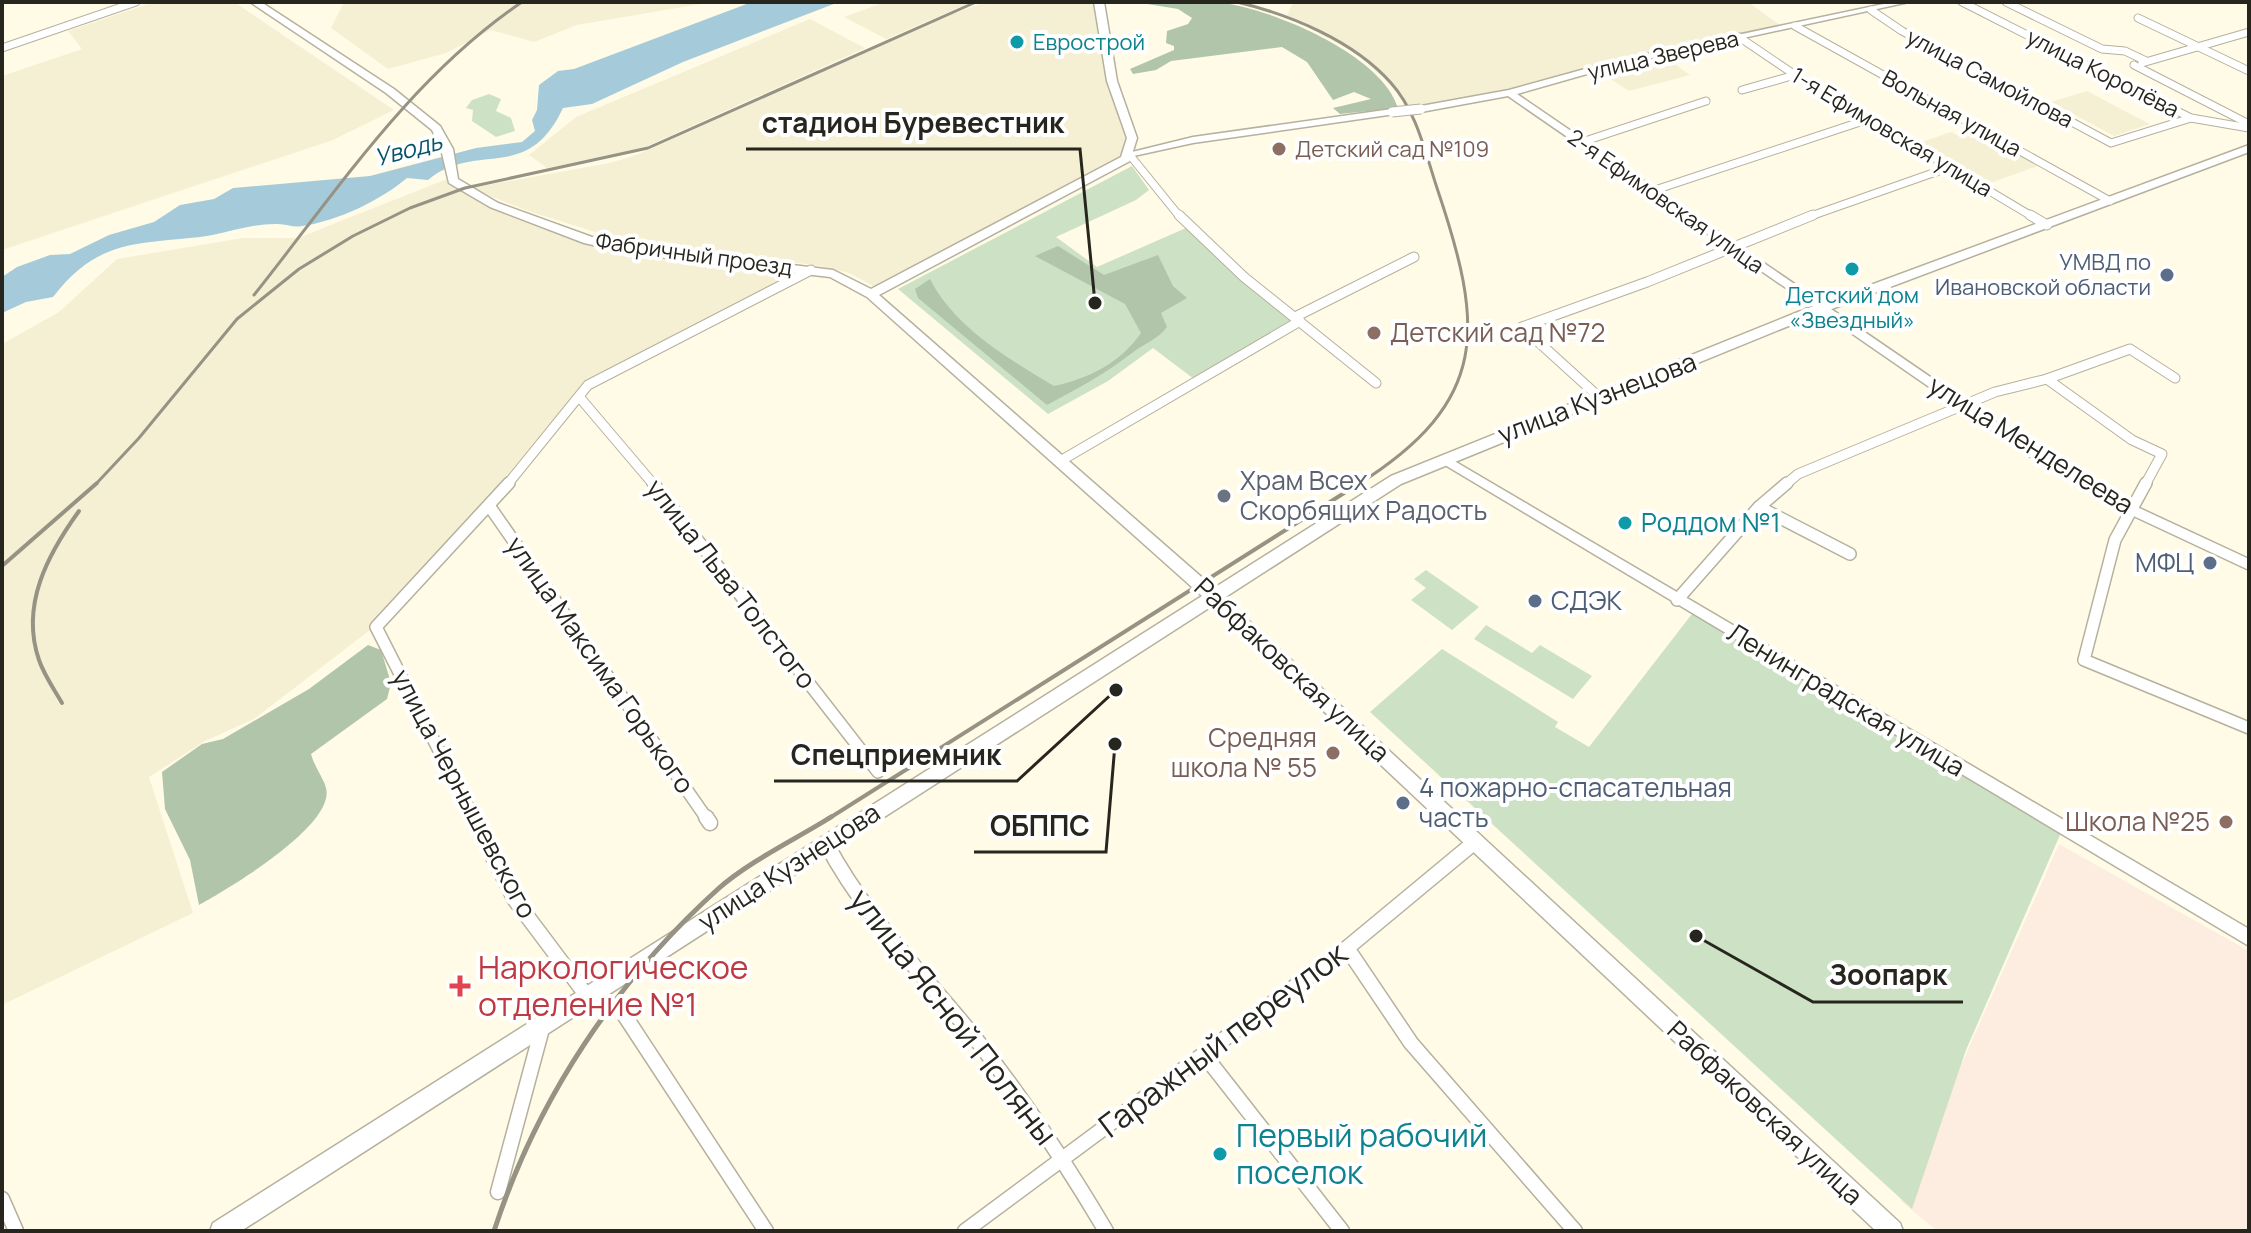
<svg xmlns="http://www.w3.org/2000/svg" width="2251" height="1233" viewBox="0 0 2251 1233" font-family="Manrope,sans-serif">
  <rect width="100%" height="100%" fill="#fffbe6"/>
  <polygon fill="#fdede1" points="2059,844 2249,951 2249,1231 1937,1231 1901,1201"/>
  <g fill="#f5f0d3">
    <polygon points="154,2 234,2 394,110 333,140 2,250 2,76 82,49 68,31"/>
    <polygon points="344,2 712,2 577,25 534,42 491,30 446,53 388,69 331,28"/>
    <polygon points="885,2 972,2 886,39 844,17"/>
    <polygon points="986,2 1095,2 1126,133 1123,155 1117,162 875,287 849,273 821,266 624,241 531,212 470,188 610,163 639,154 941,18"/>
    <polygon points="1277,2 1748,2 1780,25 1660,50 1512,91 1454,104 1409,107 1403,96 1357,54 1287,16 1292,4"/>
    <polygon points="810,19 865,48 643,148 547,168 529,155 576,117"/>
    <polygon points="1666,58 1690,75 1629,91 1604,75"/>
    <polygon points="2087,91 2142,120 2150,124 2114,136 2051,102"/>
    <polygon points="1980,131 2040,165 1985,185 1916,144 1951,132 1964,138"/>
    <polygon points="447,179 454,187 508,214 591,242 713,260 710,267 784,276 786,283 587,385 579,399 374,627 254,719 205,741 149,777 193,913 2,1005 2,344 59,312 117,259 243,238 298,238"/>
  </g>
  <g fill="#cde2c5">
    <polygon points="489,94 501,99 496,111 511,118 515,131 496,137 472,121 473,110 466,108 472,100"/>
    <polygon points="1132,166 1149,190 1136,200 1056,237 1097,267 1186,228 1295,317 1293,324 1194,379 1153,348 1108,381 1048,414 898,289"/>
    <polygon points="1426,570 1479,607 1452,630 1411,600 1426,588 1414,579"/>
    <polygon points="1695,610 2063,828 1966,1050 1912,1209 1370,712 1442,649 1558,722 1555,727 1589,747"/>
    <polygon points="1486,625 1532,653 1540,645 1592,676 1573,699 1474,639"/>
  </g>
  <g fill="#b0c5a9">
    <path d="M1135,2c27,0 55,-2 81,0 53,5 166,52 182,106l-58,6 -7,-6 38,-9 -17,-7 -21,8 -26,-38 -25,-15 -111,14 -15,9 -23,4 -3,-5 44,-19v-4l-8,-3 1,-12 21,-7 4,-6 -14,-9z"/>
    <path d="M1058,246l46,29 54,-20 15,31 14,12 -26,15 6,14c-10,13 -22,16 -35,26 -27,21 -55,36 -85,52l-129,-107 -3,-9 15,-10c25,49 79,80 124,107 36,-8 66,-23 87,-53l-16,-29 -90,-48z"/>
    <path d="M368,645l13,5 10,33 -4,16 -76,55c3,12 12,23 15,34 10,37 -98,101 -127,117l-9,-45 -25,-51 -3,-37 40,-28 21,-5 86,-50z"/>
  </g>
  <path fill="#a5cbda" d="M752,2h87l-156,60 -91,42 -29,4c-36,77 -87,32 -135,72l-21,-2c-26,22 -69,43 -105,48 -7,2 -16,-2 -24,-2 -26,-1 -53,10 -78,13 -65,7 -103,3 -147,60l-27,5 -24,11v-36l15,-10 33,-12 20,-1 39,-19 45,-13 26,-17 34,-6 19,-11 137,-12 106,-28 46,-6 13,-11 -3,-11 5,-10 2,-25 19,-14 16,-2z"/>
  <g fill="none" stroke-linecap="round" stroke-linejoin="round">
    <g stroke="#b5b19e" stroke-width="9">
      <g id="minor-far3">
        <polyline points="1962,2 2191,118 2249,128"/>
        <polyline points="2006,2 2102,49 2125,51 2146,61"/>
        <polyline points="1871,10 1902,31 2111,143 2191,118"/>
        <polyline points="2138,18 2249,71"/>
        <polyline points="1795,26 2110,201"/>
        <polyline points="1739,37 1795,75 2033,217"/>
        <polyline points="2,48 136,2"/>
        <polyline points="2142,63 2249,32"/>
        <polyline points="2134,65 2249,124"/>
        <polyline points="1742,90 1795,75"/>
        <polyline points="1582,142 1706,101"/>
        <polyline points="1129,154 1180,217"/>
        <polyline points="1652,191 1869,119"/>
        <polyline points="1808,217 1950,167"/>
      </g>
    </g>
    <g stroke="#b5b19e" stroke-width="11">
      <g id="minor-far2">
        <polyline points="1179,215 1244,277 1376,383"/>
        <polyline points="2030,215 2047,225"/>
        <polyline points="1295,317 1414,257"/>
        <polyline points="2047,379 2132,440 2162,454 2145,485"/>
        <polyline points="1599,397 1522,327 1647,282 1813,215"/>
        <polyline points="581,399 654,485"/>
        <polyline points="1062,460 1300,321"/>
        <polyline points="507,485 588,385 811,270"/>
        <polyline points="1785,485 1798,474 1995,392 2047,379 2130,349 2175,378"/>
      </g>
    </g>
    <g stroke="#b5b19e" stroke-width="14">
      <g id="minor-far1">
        <polyline points="653,483 878,772"/>
        <polyline points="2146,483 2115,540 2084,660 2249,728"/>
        <polyline points="490,507 707,819"/>
        <polyline points="1759,507 1850,554"/>
        <polyline points="1677,600 1759,507 1787,483"/>
        <polyline points="474,819 376,627 509,483"/>
      </g>
    </g>
    <g stroke="#b5b19e" stroke-width="17">
      <g id="minor">
        <polyline points="473,817 515,900 587,996"/>
        <polyline points="706,817 710,823"/>
        <path d="M826,843c38,72 94,128 145,190 50,62 94,129 135,198"/>
        <polyline points="1347,948 1411,1043 1575,1231"/>
        <polyline points="625,1016 766,1231"/>
        <polyline points="1205,1056 1342,1231"/>
        <polyline points="498,1192 543,1025"/>
        <polyline points="2,1199 16,1231"/>
        <polyline points="965,1231 1347,948 1476,841"/>
      </g>
    </g>
    <g stroke="#b5b19e" stroke-width="3">
      <g id="tertiary">
        <polygon points="1893,2 1909,2 1615,66 1517,94 2040,452 2135,506 2249,559 2249,570 2125,512 2032,458 1508,96 1421,112 1416,109 1421,106 1509,90 1614,61"/>
        <polygon points="1392,109 1395,110 1395,114 1193,143 1129,157 1124,154 1193,137"/>
        <polygon points="1444,455 2249,929 2249,946 1440,462 1438,459"/>
      </g>
    </g>
    <g stroke="#b5b19e" stroke-width="3">
      <polygon id="secondary" points="250,2 261,2 394,89 440,126 453,149 458,179 498,203 592,237 628,245 833,270 871,289 1121,157 1127,138 1107,81 1094,2 1104,2 1117,81 1137,138 1130,161 879,295 1214,588 1391,476 1803,310 2249,145 2249,152 1813,316 1401,484 1224,598 1900,1223 1903,1231 1876,1231 1212,606 241,1231 210,1231 213,1223 1202,596 867,297 830,277 628,253 584,243 490,207 449,183 441,149 432,130 386,93"/>
    </g>
    <use href="#minor-far3" stroke="#fff" stroke-width="7"/>
    <use href="#minor-far2" stroke="#fff" stroke-width="9"/>
    <use href="#minor-far1" stroke="#fff" stroke-width="11"/>
    <use href="#minor" stroke="#fff" stroke-width="14"/>
    <use href="#tertiary" fill="#fff" fill-rule="evenodd"/>
    <use href="#secondary" fill="#fff" fill-rule="evenodd"/>
    <g stroke="#969385" stroke-width="3">
      <path d="M1237,2c54,13 117,39 154,81 26,29 34,69 46,105 47,139 54,213 -80,297"/>
      <path d="M254,295c83,-104 156,-217 268,-293"/>
      <polyline points="95,485 139,438 237,319 299,269 353,236 410,208 465,188 648,148 976,2"/>
    </g>
    <g stroke="#969385" stroke-width="4">
      <polyline points="2,566 97,483"/>
      <path d="M62,703c-8,-14 -18,-28 -23,-43 -19,-55 9,-106 40,-149"/>
      <polyline points="828,819 1360,483"/>
    </g>
    <path stroke="#969385" stroke-width="5" d="M494,1231c43,-132 121,-249 224,-342 30,-27 78,-50 113,-72"/>
    <g stroke="#b5b19e" stroke-width="11" stroke-linecap="butt">
      <polyline id="tertiary-bridge" points="1392,112 1421,109"/>
    </g>
    <use href="#tertiary-bridge" stroke="#fff" stroke-width="9"/>
  </g>
  <g fill="#0f9aa8" stroke="#fff" stroke-width="3">
    <circle cx="1017" cy="42" r="8"/>
    <circle cx="1852" cy="269" r="8"/>
    <circle cx="1625" cy="523" r="8"/>
    <circle cx="1220" cy="1154" r="8"/>
  </g>
  <g fill="#8d6e63" stroke="#fff" stroke-width="3">
    <circle cx="1279" cy="149" r="8"/>
    <circle cx="1374" cy="333" r="8"/>
    <circle cx="1333" cy="753" r="8"/>
    <circle cx="2226" cy="822" r="8"/>
  </g>
  <g fill="#5c6f8a" stroke="#fff" stroke-width="3">
    <circle cx="2167" cy="275" r="8"/>
    <circle cx="2210" cy="563" r="8"/>
    <circle cx="1535" cy="601" r="8"/>
    <circle cx="1403" cy="803" r="8"/>
  </g>
  <circle fill="#6b7280" stroke="#fff" stroke-width="3" cx="1224" cy="496" r="8"/>
  <path fill="#e0444e" stroke="#fff" stroke-width="3" d="M456 974h8v8h8v8h-8v8h-8v-8h-8v-8h8z"/>
  <g text-anchor="middle" stroke-width="8" stroke-linejoin="round" paint-order="stroke">
    <g font-size="22" fill="#0d838f" stroke="#fff" text-anchor="start">
      <text x="1033" y="50">Еврострой</text>
      <text x="1852" y="303" text-anchor="middle">Детский дом<tspan x="1852" dy="25">«Звездный»</tspan></text>
    </g>
    <g font-size="22" fill="#27261e" stroke="#fff">
      <text transform="translate(1663 55) rotate(-13)" y="8">улица Зверева</text>
      <text transform="translate(2103 73) rotate(27)" y="8">улица Королёва</text>
      <text transform="translate(1990 78) rotate(28)" y="8">улица Самойлова</text>
      <text transform="translate(1952 113) rotate(29)" y="8">Вольная улица</text>
      <text transform="translate(1892 132) rotate(31)" y="8">1-я Ефимовская улица</text>
      <text transform="translate(1666 201) rotate(35)" y="8">2-я Ефимовская улица</text>
      <text transform="translate(694 254) rotate(8)" y="8">Фабричный проезд</text>
    </g>
    <g font-size="22" fill="#785e54" stroke="#fff" text-anchor="start">
      <text x="1295" y="157">Детский сад №109</text>
    </g>
    <g font-size="22" fill="#4e5e75" stroke="#fff" text-anchor="end">
      <text x="2151" y="270">УМВД по<tspan x="2151" dy="25">Ивановской области</tspan></text>
    </g>
    <g font-size="24" font-style="italic" fill="#035469" stroke="#fff">
      <text transform="translate(408 150) rotate(-15)" y="8">Уводь</text>
    </g>
    <g font-size="26" fill="#785e54" stroke="#fff" text-anchor="end">
      <text x="1390" y="342" text-anchor="start">Детский сад №72</text>
      <text x="1317" y="747">Средняя<tspan x="1317" dy="30">школа № 55</tspan></text>
      <text x="2210" y="831">Школа №25</text>
    </g>
    <g font-size="26" fill="#27261e" stroke="#fff">
      <text transform="translate(1597 398) rotate(-21)" y="9">улица Кузнецова</text>
      <text transform="translate(2031 445) rotate(32)" y="9">улица Менделеева</text>
      <text transform="translate(731 584) rotate(52)" y="9">улица Льва Толстого</text>
      <text transform="translate(600 665) rotate(55)" y="9">улица Максима Горького</text>
      <text transform="translate(1292 670) rotate(43)" y="9">Рабфаковская улица</text>
      <text transform="translate(1846 700) rotate(31)" y="9">Ленинградская улица</text>
      <text transform="translate(464 794) rotate(62)" y="9">улица Чернышевского</text>
      <text transform="translate(789 867) rotate(-33)" y="9">улица Кузнецова</text>
      <text transform="translate(1765 1113) rotate(43)" y="9">Рабфаковская улица</text>
    </g>
    <g font-size="26" fill="#5b616d" stroke="#fff" text-anchor="start">
      <text x="1240" y="490">Храм Всех<tspan x="1240" dy="30">Скорбящих Радость</tspan></text>
    </g>
    <g font-size="26" fill="#0d838f" stroke="#fff" text-anchor="start">
      <text x="1641" y="532">Роддом №1</text>
    </g>
    <g font-size="26" fill="#4e5e75" stroke="#fff" text-anchor="start">
      <text x="2194" y="572" text-anchor="end">МФЦ</text>
      <text x="1551" y="610">СДЭК</text>
      <text x="1419" y="797">4 пожарно-спасательная<tspan x="1419" dy="30">часть</tspan></text>
    </g>
    <g font-size="32" fill="#be3a42" stroke="#fff" text-anchor="start">
      <text x="478" y="979">Наркологическое<tspan x="478" dy="37">отделение №1</tspan></text>
    </g>
    <g font-size="32" fill="#27261e" stroke="#fff">
      <text transform="translate(953 1017) rotate(52)" y="11">улица Ясной Поляны</text>
      <text transform="translate(1223 1040) rotate(-37)" y="11">Гаражный переулок</text>
    </g>
    <g font-size="32" fill="#0d838f" stroke="#fff" text-anchor="start">
      <text x="1236" y="1147">Первый рабочий<tspan x="1236" dy="37">поселок</tspan></text>
    </g>
  </g>
  <path fill="none" stroke="#27261e" stroke-width="3" d="M1095 303L1080 149H746M1116 690L1017 781H774M1115 744L1106 852H974M1696 936L1813 1002H1963"/>
  <g fill="#27261e" stroke="#fff" stroke-width="3">
    <circle cx="1095" cy="303" r="8"/>
    <circle cx="1116" cy="690" r="8"/>
    <circle cx="1115" cy="744" r="8"/>
    <circle cx="1696" cy="936" r="8"/>
  </g>
  <g font-size="28" text-anchor="middle" font-weight="bold" fill="#27261e" stroke="#fff" stroke-width="8" stroke-linejoin="round" paint-order="stroke">
    <text x="913" y="133">стадион Буревестник</text>
    <text x="896" y="765">Спецприемник</text>
    <text x="1040" y="836">ОБППС</text>
    <text x="1888" y="985">Зоопарк</text>
  </g>
  <rect width="2251" height="1233" fill="none" stroke="#27261e" stroke-width="8"/>
</svg>
